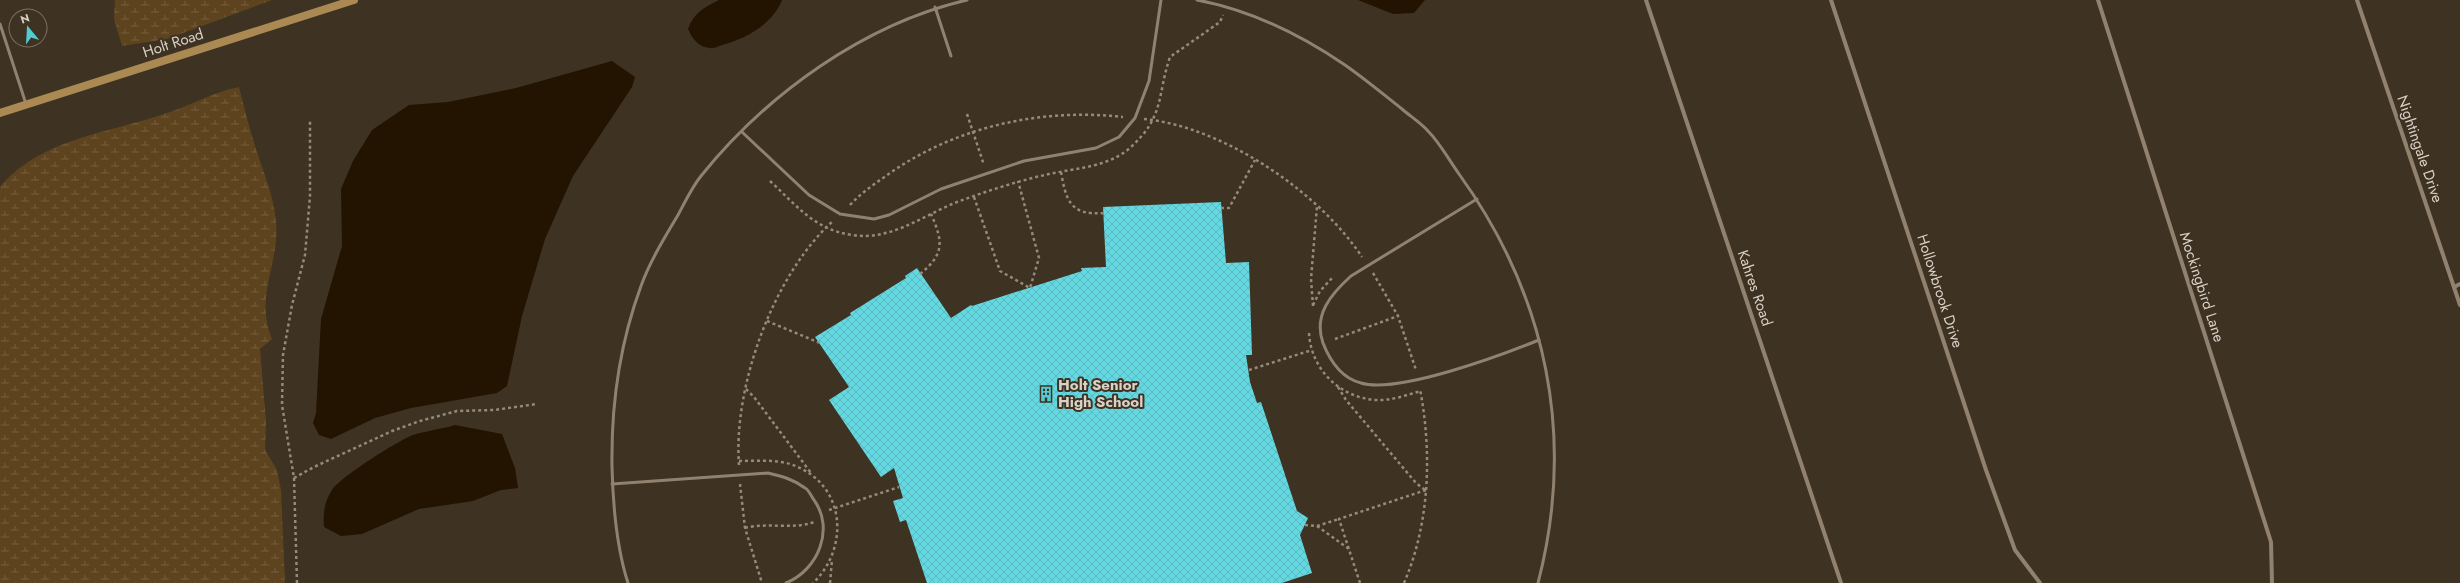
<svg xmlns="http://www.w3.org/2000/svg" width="2460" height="583" viewBox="0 0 2460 583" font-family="Jost,sans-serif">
  <defs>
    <pattern id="wetland-marsh" width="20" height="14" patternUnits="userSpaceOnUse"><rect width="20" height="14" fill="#5e431f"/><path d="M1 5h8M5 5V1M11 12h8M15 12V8" fill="none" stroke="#745d3e"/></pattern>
    <pattern id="building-cross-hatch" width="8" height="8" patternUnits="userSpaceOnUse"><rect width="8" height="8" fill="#64d8e1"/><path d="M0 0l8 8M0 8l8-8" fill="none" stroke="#5db9c0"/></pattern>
  </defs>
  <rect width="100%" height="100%" fill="#3e3222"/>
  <g fill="url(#wetland-marsh)">
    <polygon points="115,0 272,0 167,39 122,46 114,19"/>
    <path d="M239,87c5,20 10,40 16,59 8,25 19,50 21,76 4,42 -22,73 -4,117l-12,10 6,72 -1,29 12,20 4,20 4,93h-285v-396c41,-49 110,-54 167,-74 25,-8 46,-21 72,-26z"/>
  </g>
  <g fill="#231401">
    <path d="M719,0h63c-9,24 -37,39 -60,45 -3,1 -9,4 -12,3 -12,-1 -18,-10 -22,-19 5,-15 16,-22 31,-29z"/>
    <polygon points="1358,0 1425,0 1414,13 1393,14"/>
    <polygon points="612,61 635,77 632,87 573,176 545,239 522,316 507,386 497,393 411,408 375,418 331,439 319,435 313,423 316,413 321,319 342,246 341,189 353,161 372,130 409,105 448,102 516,88"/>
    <path d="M455,425l47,9 13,34 3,20 -17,2 -28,11 -54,8 -57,25 -21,2 -17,-9c-1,-15 0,-24 8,-37 7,-12 67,-50 81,-55 13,-4 29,-6 42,-10z"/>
  </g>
  <polygon fill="url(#building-cross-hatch)" points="1221,202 1226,263 1249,262 1252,355 1246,355 1250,382 1257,403 1261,402 1297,511 1308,518 1300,535 1312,573 1282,583 927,583 906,520 900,522 893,501 903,498 894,468 881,477 829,400 849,387 815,337 851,315 850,313 906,278 905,276 917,268 951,318 971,305 972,306 1082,271 1081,268 1106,267 1103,207"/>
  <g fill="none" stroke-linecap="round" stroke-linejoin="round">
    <g stroke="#948a7d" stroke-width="2.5" stroke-dasharray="3 3" stroke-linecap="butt">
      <polyline points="967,114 984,165"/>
      <path d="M1144,119c80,8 175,73 218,138"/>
      <path d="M1061,172c5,28 9,44 43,41"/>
      <path d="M770,181c26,24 45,49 82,54 39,6 70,-19 105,-33 30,-11 61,-21 92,-28 28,-6 60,-7 82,-27 34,-31 26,-52 39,-90l50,-35 3,-7"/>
      <polyline points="974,197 1000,271 1030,288 1039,258 1018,181"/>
      <path d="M850,205c12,-13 26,-22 40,-32 68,-47 152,-65 233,-56"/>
      <polyline points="1221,208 1229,208 1255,160"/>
      <polyline points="1373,273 1398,316 1416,370"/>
      <path d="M920,274c25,-20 23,-33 11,-60"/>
      <polyline points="1313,305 1320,291 1333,277"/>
      <polyline points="1313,306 1311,279 1317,206"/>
      <polyline points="767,321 820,343"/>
      <path d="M1309,333c2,36 30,64 66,67 16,1 31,-5 46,-9"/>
      <polyline points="1335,339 1398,316"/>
      <polyline points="1249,370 1312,350"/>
      <polyline points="1338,387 1346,400 1416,483 1425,490"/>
      <polyline points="746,389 754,397 811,473"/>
      <path d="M739,461c21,0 43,-3 63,8 45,23 45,82 11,114"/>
      <path d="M739,465c-6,-79 35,-191 94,-244"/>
      <polyline points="294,478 314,467 392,431 420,421 457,411 494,410 537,404"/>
      <polyline points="740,484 745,528 762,583"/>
      <polyline points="829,510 899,487"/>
      <polyline points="1305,525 1317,526 1339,519"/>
      <polyline points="1317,526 1349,549"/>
      <path d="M745,528c23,-6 49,2 69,-6"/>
      <polyline points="297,583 294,478 282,405 283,355 292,305 305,255 310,196 310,120"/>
      <polyline points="830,583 832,560"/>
      <polyline points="1360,583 1339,519 1426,490"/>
      <path d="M1404,583c26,-60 28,-131 16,-194"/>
    </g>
    <g stroke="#918270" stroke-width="3">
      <path d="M1197,0c53,10 104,35 148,65 20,14 38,29 57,44 8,7 19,14 26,22 12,12 21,29 31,43 88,122 117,263 79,409"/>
      <polyline points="935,7 951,56"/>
      <polyline points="0,24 26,104"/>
      <polyline points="742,132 809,195 840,214 874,219 889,215 941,189 1024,161 1096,148 1119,137 1135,118 1149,81 1161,0"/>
      <path d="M1477,199l-126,77c-20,18 -38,39 -28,67 7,18 18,35 38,40 37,11 141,-28 178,-43"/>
      <path d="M612,484l156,-11c13,3 25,6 37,15 4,2 6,8 9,12 21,29 4,70 -28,83"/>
      <path d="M628,583c-12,-37 -15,-77 -16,-116 -1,-61 8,-124 29,-181 9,-25 24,-49 37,-71 7,-13 14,-28 23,-39 66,-82 163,-152 266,-176"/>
    </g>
    <g stroke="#918270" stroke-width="4">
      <polyline points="1646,0 1841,583"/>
      <polyline points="1831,0 1986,470 2015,550 2040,583"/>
      <polyline points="2098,0 2271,542 2272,583"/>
      <polyline points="2357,0 2460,305"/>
      <polyline points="2454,287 2460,284"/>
    </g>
    <polyline stroke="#aa8952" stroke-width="8" points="0,113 354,0"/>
  </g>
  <defs>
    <g id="building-bare" transform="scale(1.2)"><path d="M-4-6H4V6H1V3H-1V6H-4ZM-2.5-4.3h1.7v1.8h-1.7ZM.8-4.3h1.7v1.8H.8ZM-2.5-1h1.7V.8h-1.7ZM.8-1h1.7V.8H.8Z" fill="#51ccd4" stroke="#3e3222" stroke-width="2.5" paint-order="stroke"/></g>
  </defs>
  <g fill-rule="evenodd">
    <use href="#building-bare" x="1046" y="394"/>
  </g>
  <g text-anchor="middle" stroke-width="4" stroke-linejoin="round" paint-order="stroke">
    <g font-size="15" fill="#dad2c8" stroke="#3e3222">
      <text transform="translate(173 43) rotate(-18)" y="5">Holt Road</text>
      <text transform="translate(2420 149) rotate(71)" y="5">Nightingale Drive</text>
      <text transform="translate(2202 287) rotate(72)" y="5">Mockingbird Lane</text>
      <text transform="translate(1755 288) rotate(71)" y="5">Kahres Road</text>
      <text transform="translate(1940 291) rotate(72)" y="5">Hollowbrook Drive</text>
    </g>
    <g font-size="15" font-weight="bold" fill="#dad2c8" stroke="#3e3222" text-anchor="start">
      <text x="1058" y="390">Holt Senior<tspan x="1058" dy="17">High School</tspan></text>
    </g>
  </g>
  <g transform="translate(28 28) rotate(342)"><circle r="19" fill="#3e3222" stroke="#7c7264"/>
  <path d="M0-3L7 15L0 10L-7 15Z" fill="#51ccd4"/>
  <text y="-6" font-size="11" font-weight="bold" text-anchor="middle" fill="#dad2c8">N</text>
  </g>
</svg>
